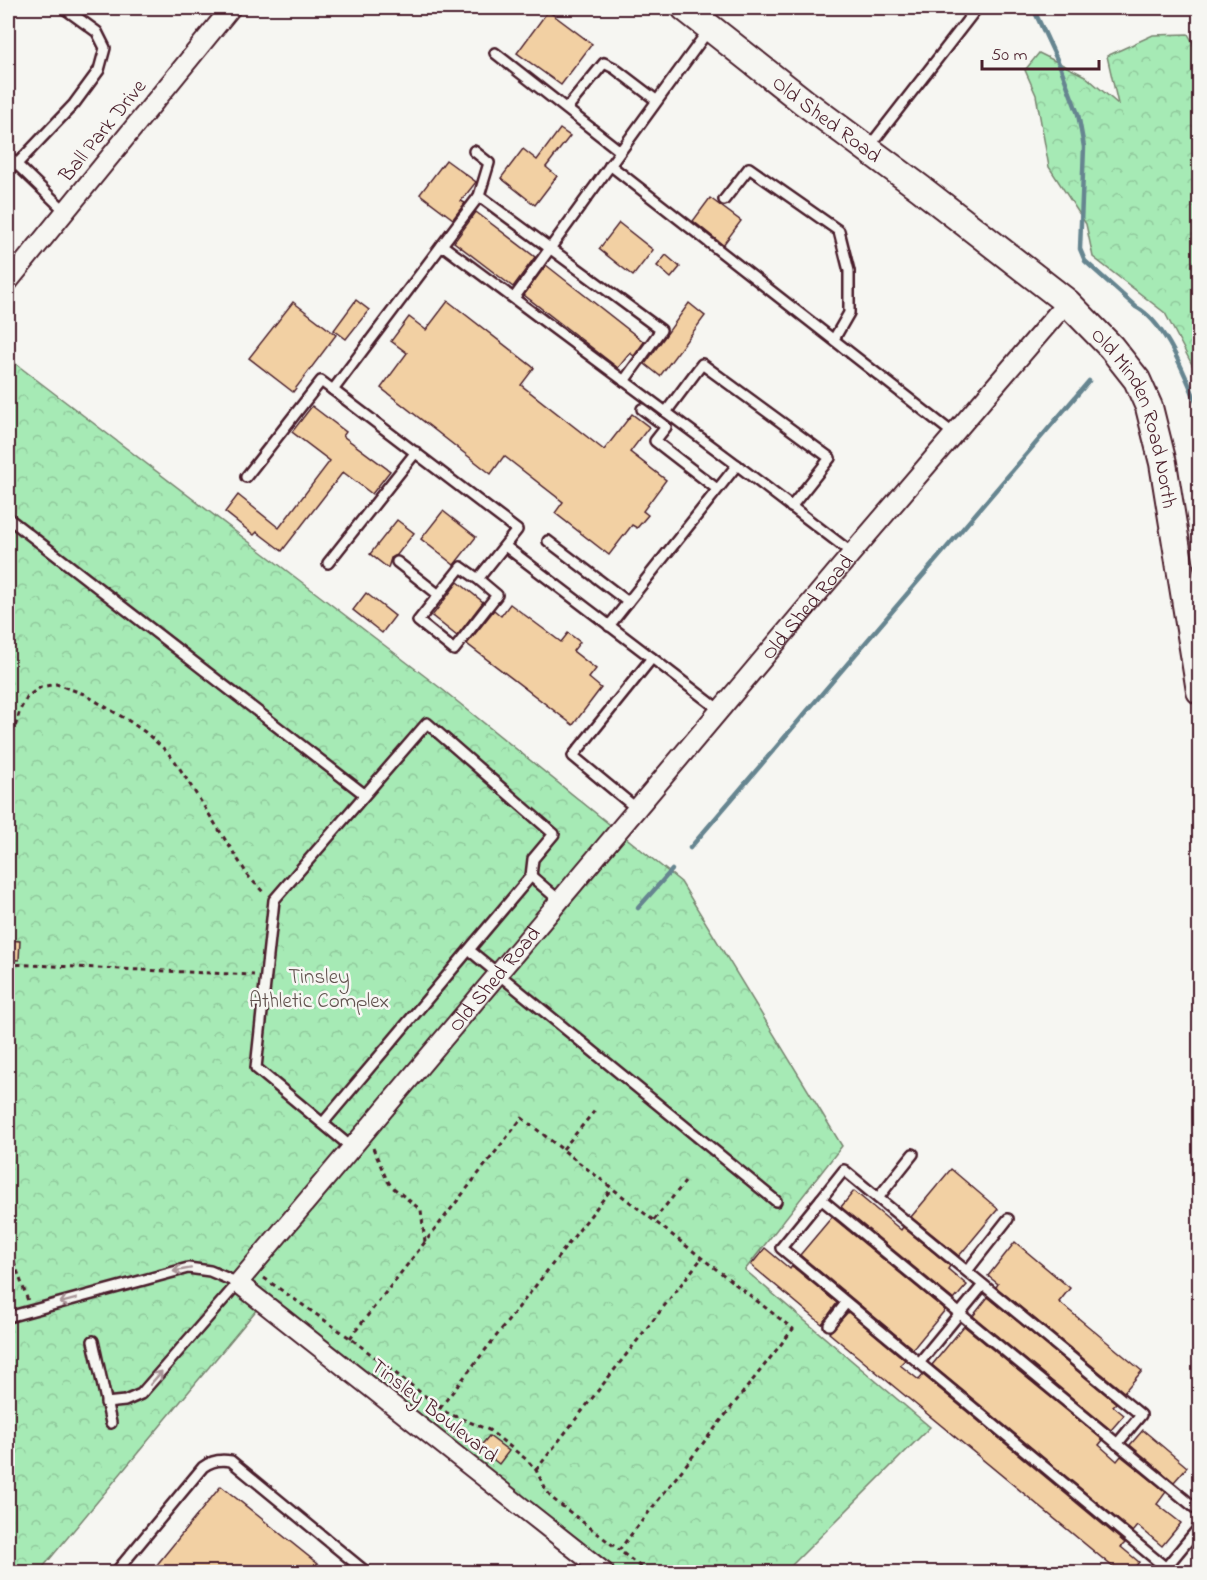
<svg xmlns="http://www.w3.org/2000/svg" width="1207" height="1580" viewBox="0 0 1207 1580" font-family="'Indie Flower',sans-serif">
  <defs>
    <pattern id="forest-crowns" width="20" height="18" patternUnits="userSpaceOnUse" patternTransform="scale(1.5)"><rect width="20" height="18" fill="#a6eab5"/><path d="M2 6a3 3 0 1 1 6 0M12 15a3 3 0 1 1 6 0" fill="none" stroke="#90c89c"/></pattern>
  </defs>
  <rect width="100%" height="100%" fill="#f6f6f2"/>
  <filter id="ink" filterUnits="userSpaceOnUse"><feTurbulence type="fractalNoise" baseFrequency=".0167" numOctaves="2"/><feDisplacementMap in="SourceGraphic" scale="12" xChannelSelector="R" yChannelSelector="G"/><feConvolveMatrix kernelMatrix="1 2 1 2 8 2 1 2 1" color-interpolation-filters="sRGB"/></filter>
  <g filter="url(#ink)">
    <g fill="url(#forest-crowns)" stroke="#788470" stroke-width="1.5">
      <polygon points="1188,34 1200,55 1199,378 1165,313 1093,257 1086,224 1049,167 1036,95 1025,70 1039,53 1085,76 1118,104 1107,56 1153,35"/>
      <polygon points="8,358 443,690 681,882 842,1146 745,1270 930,1427 785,1572 616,1572 268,1296 39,1572 8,1572"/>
    </g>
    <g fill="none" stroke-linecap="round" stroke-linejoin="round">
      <g stroke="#668590" stroke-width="4.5">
        <path d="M1033,8l27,58 18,48 6,33 -4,102 5,12 51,46c31,16 50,72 64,103"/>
        <polyline points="690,848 1089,381"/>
        <polyline points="638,908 672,870"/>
      </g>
    </g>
    <g fill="#f2d0a3" stroke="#4a1f2b" stroke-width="1.5">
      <polygon points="548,11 592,44 561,85 517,53"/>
      <polygon points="560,129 570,136 546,167 557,176 535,205 501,178 523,149 537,160"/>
      <polygon points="446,160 476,182 461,201 465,203 453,219 420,194"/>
      <polygon points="710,198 741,221 723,245 693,221"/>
      <polygon points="476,212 535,257 513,287 454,242"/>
      <polygon points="619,223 653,250 633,276 599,249"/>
      <polygon points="666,255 680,267 671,278 657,266"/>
      <polygon points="546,265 644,342 634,356 630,353 618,368 524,295"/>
      <polygon points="356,300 369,310 346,339 334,330"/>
      <polygon points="448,301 534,368 521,385 604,450 632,414 649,427 630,452 666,480 643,511 648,515 637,528 632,525 609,555 555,513 563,502 504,456 491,474 381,388 407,353 391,341 409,317 426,330"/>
      <polygon points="293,302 336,335 293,392 249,358"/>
      <polygon points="689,303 705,316 660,376 645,364"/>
      <polygon points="312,406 346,432 343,436 390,471 372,494 343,472 282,551 257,532 254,535 225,512 238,495 279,528 330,461 292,432"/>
      <polygon points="443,511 476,537 454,565 421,539"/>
      <polygon points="397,520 414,533 397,555 391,558 388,568 370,554"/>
      <polygon points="458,582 483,602 457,636 432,616"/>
      <polygon points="366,593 395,616 382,633 353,610"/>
      <polygon points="510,604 561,642 568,633 580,642 573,651 596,669 589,678 601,688 573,725 467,644 494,610 501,616"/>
      <polygon points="8,940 20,941 19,960 8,959"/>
      <polygon points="951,1169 998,1209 959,1256 911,1217"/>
      <polygon points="854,1191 901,1230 903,1227 950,1266 948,1269 967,1285 954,1300 841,1207"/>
      <polygon points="832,1217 945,1310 913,1349 800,1255"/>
      <polygon points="1015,1242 1070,1288 1059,1302 1142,1371 1124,1392 996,1287 998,1284 988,1276"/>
      <polygon points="765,1248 790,1269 792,1266 837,1303 822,1324 751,1265"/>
      <polygon points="988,1297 1116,1403 1113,1406 1124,1415 1111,1430 973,1316"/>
      <polygon points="848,1312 905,1360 900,1365 919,1380 923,1375 1125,1543 1121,1547 1139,1562 1131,1572 1119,1572 829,1333"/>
      <polygon points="964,1326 1103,1440 1099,1445 1117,1461 1121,1456 1166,1492 1157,1504 1181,1523 1162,1546 1138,1526 1133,1532 932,1365"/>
      <polygon points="1143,1430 1187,1467 1174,1482 1130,1445"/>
      <polygon points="489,1436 509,1451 499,1464 479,1448"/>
      <polygon points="221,1486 328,1572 151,1572"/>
    </g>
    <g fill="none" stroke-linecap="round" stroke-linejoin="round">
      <g stroke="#4a1f2b" stroke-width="14">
        <g id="lane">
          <polyline points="495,53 620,151"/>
          <polyline points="567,108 604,63 614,68 656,100"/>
          <polyline points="869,147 977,8"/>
          <polyline points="474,151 489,163 479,196"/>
          <polyline points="8,156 65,211"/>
          <polyline points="16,165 74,104 99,70 105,48 97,32 64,8"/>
          <polyline points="610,165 954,434"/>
          <polyline points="724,200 749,168 839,231 849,271 849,313 834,339"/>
          <polyline points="442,245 479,196 661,330 624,381"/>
          <polyline points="514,298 710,28"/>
          <polyline points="642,409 666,427 655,441 717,489"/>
          <polyline points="666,412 702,364 830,458 791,507"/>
          <polyline points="246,477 321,381 333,390"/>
          <polyline points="8,518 364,794"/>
          <polyline points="548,541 628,602"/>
          <polyline points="505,546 652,658"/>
          <polyline points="397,562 439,595"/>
          <polyline points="328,563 416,452"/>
          <polyline points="478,579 497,595 454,650 418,621 461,567 478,579 517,530 333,390 442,245 737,465 852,553"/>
          <polyline points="609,626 737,465"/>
          <polyline points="637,809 573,756 652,658 721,711"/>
          <polyline points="531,876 560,901"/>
          <polyline points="469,950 776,1201"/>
          <polyline points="323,1123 531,876 533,859 554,834 427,723 274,900 256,1068 351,1147"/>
          <polyline points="878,1198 913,1154"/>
          <polyline points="821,1199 844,1170 1141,1415 1117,1444"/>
          <polyline points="967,1271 1008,1219"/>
          <polyline points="8,1317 188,1268 210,1271 238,1283 141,1394 125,1401 106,1403"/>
          <polyline points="829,1325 846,1303"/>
          <polyline points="93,1341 111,1423"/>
          <polyline points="919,1363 983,1285"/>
          <polyline points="1166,1568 781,1248 821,1199 1200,1512"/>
          <polyline points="1163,1571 1200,1526"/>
          <path d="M116,1572l87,-105c8,-6 18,-8 28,-6l135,111"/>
        </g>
      </g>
      <g stroke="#4a1f2b" stroke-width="22">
        <g id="street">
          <polyline points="8,282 231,8"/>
          <path id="s1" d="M604,1572l-366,-289 614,-730 215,-251"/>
        </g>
      </g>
      <g stroke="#4a1f2b" stroke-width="30">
        <g id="secondary">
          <path id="s2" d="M685,8l119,94 116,86 147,114 44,45 26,33 12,27 14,56 37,228"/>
        </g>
      </g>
      <g stroke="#4a1f2b" stroke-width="3" stroke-dasharray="4.5 4.5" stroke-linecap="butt">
        <polyline points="8,752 20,710 27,697 35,691 41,687 56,684 84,694 129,721 145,732 164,749 175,761 249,877 264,893"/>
        <polyline points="8,964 254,975"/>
        <polyline points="373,1148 386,1178 391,1186 421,1210 425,1242"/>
        <polyline points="563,1149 597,1108"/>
        <polyline points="654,1220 685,1182"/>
        <polyline points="8,1245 28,1301"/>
        <polyline points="264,1278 350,1338 447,1413 489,1430 527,1460 536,1470 546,1490 553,1499 619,1550"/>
        <polyline points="350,1338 522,1118 793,1329 619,1550 647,1572"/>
        <polyline points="440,1408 612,1188"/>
        <polyline points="536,1470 701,1259"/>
      </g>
      <use href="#lane" stroke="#f6f6f2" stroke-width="9"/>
      <use href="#street" stroke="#f6f6f2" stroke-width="18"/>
      <use href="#secondary" stroke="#f6f6f2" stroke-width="26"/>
    </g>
    <defs><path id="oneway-shaft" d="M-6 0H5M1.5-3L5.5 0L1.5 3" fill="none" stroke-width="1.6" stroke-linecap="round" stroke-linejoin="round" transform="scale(1.5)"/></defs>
    <g stroke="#a99598">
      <use href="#oneway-shaft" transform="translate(182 1270) rotate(170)"/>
      <use href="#oneway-shaft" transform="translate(68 1301) rotate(165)"/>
      <use href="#oneway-shaft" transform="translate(156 1378) rotate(-49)"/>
    </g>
  </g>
  <g text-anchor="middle" stroke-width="5" stroke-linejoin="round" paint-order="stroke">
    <g font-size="21" fill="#4a1f2b" stroke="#f6f6f2">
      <text dy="7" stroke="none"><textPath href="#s2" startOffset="180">Old Shed Road</textPath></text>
      <text transform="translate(102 130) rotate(-51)" y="7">Ball Park Drive</text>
      <text dy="7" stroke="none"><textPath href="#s2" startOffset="621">Old Minden Road North</textPath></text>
      <text dy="7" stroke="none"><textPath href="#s1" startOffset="1350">Old Shed Road</textPath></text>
      <text dy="7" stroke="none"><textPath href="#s1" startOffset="864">Old Shed Road</textPath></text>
      <text transform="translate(435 1410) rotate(38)" y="7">Tinsley Boulevard</text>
    </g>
    <g font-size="21" fill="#61524e" stroke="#f6f6f2">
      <text x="319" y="983">Tinsley<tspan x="319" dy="24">Athletic Complex</tspan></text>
    </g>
  </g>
  <rect width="1207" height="1580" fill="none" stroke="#f6f6f2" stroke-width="30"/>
  <rect x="15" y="15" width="1177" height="1550" fill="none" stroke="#4a1f2b" stroke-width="2" filter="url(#ink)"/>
  <path d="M982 60v9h117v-9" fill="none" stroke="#4a1f2b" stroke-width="3"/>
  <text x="991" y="60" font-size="18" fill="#4a1f2b" stroke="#f6f6f2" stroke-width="4.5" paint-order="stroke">50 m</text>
</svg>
